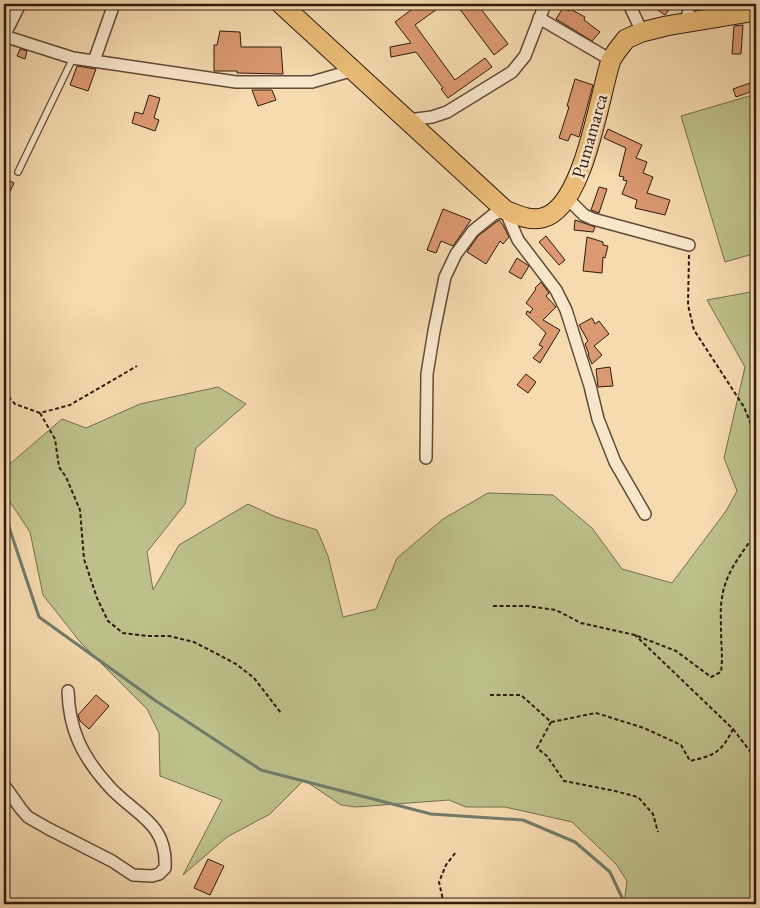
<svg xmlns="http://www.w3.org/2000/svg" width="760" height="908" viewBox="0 0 760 908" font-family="'EB Garamond',serif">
  <rect width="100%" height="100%" fill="#f6dab0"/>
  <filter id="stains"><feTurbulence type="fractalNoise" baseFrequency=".004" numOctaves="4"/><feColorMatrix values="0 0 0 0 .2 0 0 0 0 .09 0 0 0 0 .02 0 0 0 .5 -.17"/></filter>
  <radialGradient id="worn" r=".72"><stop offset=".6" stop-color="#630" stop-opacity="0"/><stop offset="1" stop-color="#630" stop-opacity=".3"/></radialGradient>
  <g fill="#bdc08b" stroke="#766e4d">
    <polygon points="756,94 756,253 725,262 681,116"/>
    <polygon points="756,291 756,904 624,904 627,881 616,864 572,822 505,807 466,807 449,800 356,807 341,805 304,780 270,814 227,837 183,875 222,800 160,776 159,733 147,709 81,643 43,595 30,532 4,493 4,469 62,419 86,428 140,404 218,387 246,404 196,448 185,504 147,552 153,590 179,545 248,504 276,517 317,530 328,556 343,617 376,609 397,558 443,519 488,493 553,495 592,528 622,569 672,583 726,511 737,491 724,458 745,367 707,300"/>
  </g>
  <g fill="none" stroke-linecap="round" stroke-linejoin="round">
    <polyline stroke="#717b6b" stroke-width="3" points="4,515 5,515 39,617 156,701 261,770 431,814 523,820 575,842 610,872 625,904"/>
  </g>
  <g fill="#db9971" stroke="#2f1b0f">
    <polygon points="419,4 444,4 415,25 455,80 485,58 492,67 448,98 441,89 443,88 416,52 391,57 390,47 411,43 395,22"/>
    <polygon points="456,4 477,4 508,44 494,55"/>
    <polygon points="649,4 673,4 665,15"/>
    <polygon points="563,8 569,11 570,9 585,17 584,20 600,32 592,41 556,19"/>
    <polygon points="743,25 741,54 732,54 734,26"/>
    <polygon points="220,31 240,32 241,47 281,47 283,74 237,73 237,71 214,71 214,45 217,45"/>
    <polygon points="20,49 27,51 25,59 17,56"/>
    <polygon points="77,66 96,69 88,91 70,85"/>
    <polygon points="575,79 593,85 579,137 571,134 568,141 559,138 569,107 567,106"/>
    <polygon points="750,83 753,91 736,97 733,89"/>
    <polygon points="252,90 272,90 276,100 258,106"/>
    <polygon points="149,95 160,98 154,118 159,120 155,131 132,123 135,112 143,114"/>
    <polygon points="608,129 642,145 636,158 647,162 643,173 653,177 647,193 670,200 665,215 635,208 637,200 622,194 627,181 623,180 624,177 619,176 626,148 604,138"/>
    <polygon points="4,178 14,183 4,204"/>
    <polygon points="599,187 607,189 599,213 591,210"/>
    <polygon points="443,209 471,220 453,246 441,241 436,253 427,250"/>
    <polygon points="499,220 503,225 509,237 503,244 500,241 486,264 467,252 478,236"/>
    <polygon points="575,220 595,227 593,232 574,230"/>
    <polygon points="546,236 565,260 559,265 539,242"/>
    <polygon points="587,237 603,242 603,245 608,246 605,258 603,257 602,273 583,271"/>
    <polygon points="517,258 529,266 521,279 509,272"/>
    <polygon points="541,282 549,293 546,296 556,307 543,320 560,330 540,363 533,358 543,347 539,345 546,333 526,314 527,311 531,313 530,312 533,309 526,303 536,289 535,288"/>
    <polygon points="592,318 595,324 599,321 609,334 594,346 602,355 592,364 588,355 589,354 585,344 588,341 579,325"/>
    <polygon points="610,367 613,386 598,387 596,369"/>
    <polygon points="526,374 536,382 528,393 517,385"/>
    <polygon points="96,695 109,706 89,729 80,721 78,715"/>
    <polygon points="208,859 224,866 210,895 194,888"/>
  </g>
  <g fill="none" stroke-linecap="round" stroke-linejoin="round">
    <g stroke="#614b37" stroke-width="8">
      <polyline id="lane" points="18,172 73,58"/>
    </g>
    <g stroke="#614b37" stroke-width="14">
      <g id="street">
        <polyline points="629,4 642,32"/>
        <polyline points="539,18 611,60"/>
        <polyline points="687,23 689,4"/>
        <polyline points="4,36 73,58 236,82 312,82 354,70"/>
        <polyline points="4,36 20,4"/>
        <polyline points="94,61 114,4"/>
        <polyline points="408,120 432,117 447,112 512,72 525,56 545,4"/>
        <polyline points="567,198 584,215 593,219 689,245"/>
        <polyline points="426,458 427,374 434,331 445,277 456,254 473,231 494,214 505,210 518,240 556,290 566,310 590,386 598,419 615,462 645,514"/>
        <path d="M4,785l17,24 7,8 21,12 63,32 21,14 19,1 7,-2 6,-6c3,-47 -33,-54 -58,-84 -25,-28 -38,-55 -39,-93"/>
      </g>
    </g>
    <g stroke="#2f1b0f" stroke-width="21">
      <path id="primary" d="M281,4l224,206c13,5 23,11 37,8 42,-9 57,-122 69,-158l5,-8 10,-13 16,-7 24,-6 90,-15"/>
    </g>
    <g stroke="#2f1b0f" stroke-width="2" stroke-dasharray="4 2.5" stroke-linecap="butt">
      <polyline points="689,255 688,305 694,330 744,407 756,437"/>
      <polyline points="4,392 15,404 40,413 70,405 137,366"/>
      <polyline points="40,413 55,439 59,467 66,477 80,510 84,559 97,598 108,621 123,633 147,636 169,636 194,642 221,656 236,664 254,678 281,713"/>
      <path d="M493,606h34l29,4 25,13 54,12 41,16 35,26 10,-5c2,-15 0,-28 0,-43 0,-10 -1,-21 1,-31 3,-25 20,-45 34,-65"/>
      <path d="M490,695h31l30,27 45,-9 48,15 37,17 9,16c25,-6 31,-8 43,-32l-98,-94"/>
      <polyline points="551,722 537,748 547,756 564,781 615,791 638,797 653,814 658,832"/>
      <polyline points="733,729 756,759"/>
      <polyline points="444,904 439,882 446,865 456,852"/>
    </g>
    <use href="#lane" stroke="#f9e7cc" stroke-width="5.5"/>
    <use href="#street" stroke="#f9e7cc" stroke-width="11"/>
    <use href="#primary" stroke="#ebbd78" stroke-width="19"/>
  </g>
  <g text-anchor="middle" stroke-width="5" stroke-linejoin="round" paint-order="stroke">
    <g font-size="19" fill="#2f1b0f" stroke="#f9e7cc">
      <text transform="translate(589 136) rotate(-74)" y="7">Pumamarca</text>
    </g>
  </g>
  <rect width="760" height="908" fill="none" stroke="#f6dab0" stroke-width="20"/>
  <rect x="5" y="5" width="750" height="898" fill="none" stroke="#2f1b0f" stroke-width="2.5"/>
  <rect x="10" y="10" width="740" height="888" fill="none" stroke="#2f1b0f"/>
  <rect width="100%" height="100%" filter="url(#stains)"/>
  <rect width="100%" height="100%" fill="url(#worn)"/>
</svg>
